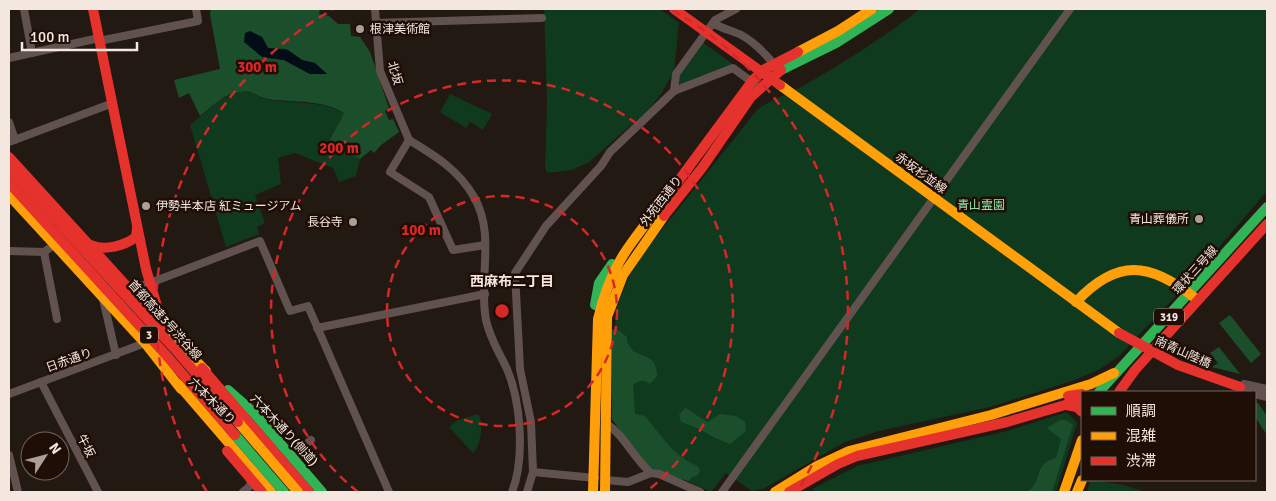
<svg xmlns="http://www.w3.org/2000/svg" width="1276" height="501" viewBox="0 0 1276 501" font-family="Signika,'Noto Sans JP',sans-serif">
  <rect width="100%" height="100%" fill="#231913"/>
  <g fill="#0f3a1d">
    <polygon points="544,9 660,9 679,23 674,71 661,94 648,110 589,162 572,170 547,173 545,168 547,103"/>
    <path d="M920,9h347v182l-75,88 -74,78 -18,12 -25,11 -85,27 -111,24 -34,11 -82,47 -11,2 -26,-18 -15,19 -39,-18 -21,-5 -37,-64v-69l3,-30 13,-32 22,-32 105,-132c14,-11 29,-15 44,-23 41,-23 82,-49 119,-78z"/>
    <polygon points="702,42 734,65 682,85 678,83 678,76"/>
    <path d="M240,91c11,0 16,5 26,8 26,6 53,0 78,14l-16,30 32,16 -4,17 -17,6 -6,-14 -38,-15 -17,5 3,26 -26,11 10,28 -8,4 2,7 -33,13 -36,-122 30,-25z"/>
    <polygon points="450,94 492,114 483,130 470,122 466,128 440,112"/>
    <polygon points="1067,412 1077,423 1056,492 814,492 812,489 857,466 1007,431"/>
    <path d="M478,414c6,9 3,32 -5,39l-24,-26 9,-7z"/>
    <polygon points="1090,480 1124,485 1145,492 1087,492"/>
  </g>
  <g fill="#1b4f2b" fill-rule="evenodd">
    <path d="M211,9h109l-1,5 10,2 9,8h12l1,12 9,1 10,15 19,56 -4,3 4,9 4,-1 6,13 -18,13 -7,8 -3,-3 -11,9 -32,-16 16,-30c-22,-14 -51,-10 -76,-14 -11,-2 -17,-10 -29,-7 -16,2 -27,15 -39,24l-11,-23 -10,5 -5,-18 46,-11 -10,-55zM262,37l6,11 18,1 16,11 12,3 13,11h-17l-26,-14 -17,-2z"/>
    <polygon points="1230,315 1261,354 1251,363 1219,323"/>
    <path d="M617,329l10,8v5l6,9c14,8 23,4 24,25l-7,8c-7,-5 -11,-4 -17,1l2,29 10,2c15,18 30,42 53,50l2,5 -3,5 -5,1 -3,4 -13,-3 -33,-14 -31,-45v-89z"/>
    <polygon points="1219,347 1240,374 1212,367 1218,363 1210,353"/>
    <polygon points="1255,403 1258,403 1267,416 1267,435 1255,417"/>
    <path d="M685,408c9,3 13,10 23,14l12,-8 16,2 9,6 1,9 -16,13c-16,-5 -31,-17 -49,-22l-2,-7z"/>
    <path d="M1060,420h6l7,5 -21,67h-25c17,-11 5,-28 29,-34l5,-19 -14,-11z"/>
  </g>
  <polygon fill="#030d18" points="250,31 262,37 268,48 288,50 302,60 315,63 327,74 310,74 284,60 262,57 244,42 245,33"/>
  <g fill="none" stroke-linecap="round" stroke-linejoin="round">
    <g stroke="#62524f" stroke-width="8">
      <polyline points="24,9 32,53"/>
      <polyline points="375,9 380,71 409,140"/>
      <polyline points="375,23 542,18"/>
      <path d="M713,23c8,5 13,6 21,9 16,5 33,23 43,36"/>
      <polyline points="99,41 198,21 196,9"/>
      <polyline points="9,58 99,38"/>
      <polyline points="674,91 676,74 715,20 736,9"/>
      <polyline points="9,122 15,140"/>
      <path d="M409,140c25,15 50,30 65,57 22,38 4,82 12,123 4,19 13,32 21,49 14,33 18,90 5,123"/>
      <polyline points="409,140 390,172 429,197 453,250 485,245"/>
      <polyline points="9,142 113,103"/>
      <polyline points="9,251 44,252 54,245"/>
      <polyline points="44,252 57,319"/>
      <polyline points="127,285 133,288 150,283 260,241 290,311 308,306 389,492"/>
      <polyline points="103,299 116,355"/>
      <polyline points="317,328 485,294"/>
      <polyline points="41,382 98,492"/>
      <polyline points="1248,392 1242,391 1244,384 1267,389"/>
      <polyline points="9,394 145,343"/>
      <polyline points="1255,394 1267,397"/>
      <path d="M607,424c18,12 27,35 44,49l8,1 41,18"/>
      <polyline points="9,455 18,492"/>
      <polyline points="292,457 311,440"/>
      <polyline points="533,472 595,478"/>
      <polyline points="606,480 628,482 651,473"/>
      <polyline points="243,492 250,486 251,480"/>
      <polyline points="527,492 533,472 531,422 520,369 515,273 546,226 601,166 610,152 674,91 733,68 756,85"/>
      <polyline points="722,492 1070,9"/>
    </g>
    <g stroke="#30b455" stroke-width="10">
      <polyline points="781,70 836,43 889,9"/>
      <polyline points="595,305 599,283 612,264"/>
      <polyline points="228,390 254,413 322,492"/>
      <polyline points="1099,392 1267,207"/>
    </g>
    <g stroke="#ff9f0a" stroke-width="10">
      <polyline points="798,52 838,31 872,9"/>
      <polyline points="780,85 1119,333"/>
      <polyline points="9,195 145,343 181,389"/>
      <path d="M1076,302c41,-44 74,-40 119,-4"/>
      <polyline points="172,337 206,371"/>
      <polyline points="178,384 271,492"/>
      <path d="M593,492l5,-173c12,-52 30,-73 62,-113"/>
      <polyline points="605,492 607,317 623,275 664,216"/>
      <polyline points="775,492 817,466 849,451 991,415 1091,384 1114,373"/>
      <polyline points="1064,492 1082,440"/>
      <polyline points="1077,492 1082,480"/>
    </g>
    <g stroke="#e5322d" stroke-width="10">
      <polyline points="93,9 146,269 162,323"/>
      <polyline points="9,157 163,326"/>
      <polyline points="660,206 753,80 765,69 798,52"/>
      <polyline points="664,216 702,168 751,97 781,70"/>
      <path d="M91,245c14,6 33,1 45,-8l1,-9"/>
      <polyline points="202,368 309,492"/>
      <polyline points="1119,392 1135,370 1267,224"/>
      <polyline points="1068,396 1082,394"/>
      <polyline points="1066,405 1077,407 1082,412"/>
      <polyline points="227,451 262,492"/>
      <polyline points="789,492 838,464 857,456 1007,422 1082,400"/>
    </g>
    <polyline stroke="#30b455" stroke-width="10" points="235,435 284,492"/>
    <polyline stroke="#ff9f0a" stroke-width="10" points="238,422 298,492"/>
    <g stroke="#e5322d" stroke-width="10">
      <polyline points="674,9 780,85"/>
      <polyline points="9,169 174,348 238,422"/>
      <polyline points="9,183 166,355 235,435"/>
      <polyline points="1119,333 1178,365 1240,387"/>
    </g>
  </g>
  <g fill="none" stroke="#d62828" stroke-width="2.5" stroke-dasharray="9 6">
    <circle cx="502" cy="311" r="115"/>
    <path d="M358 492A231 231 0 1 1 646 492"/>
    <path d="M207 492A346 346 0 0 1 332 10M672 10A346 346 0 0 1 797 492"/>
  </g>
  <g fill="#ab9f98" stroke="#1f0e05" stroke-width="2">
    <circle cx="360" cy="29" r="5"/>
    <circle cx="146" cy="206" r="5"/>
    <circle cx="1199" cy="219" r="5"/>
    <circle cx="353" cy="222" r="5"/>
  </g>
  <g text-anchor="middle" stroke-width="5" stroke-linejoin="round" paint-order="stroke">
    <g fill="#1f0e05" stroke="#b4a69e" stroke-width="1">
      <rect x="1154" y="308.5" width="30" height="17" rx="4"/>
      <rect x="140" y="326.5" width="18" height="17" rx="4"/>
    </g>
    <g font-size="11" font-weight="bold" fill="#f4e7e0">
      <text x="1169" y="321">319</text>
      <text x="149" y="339">3</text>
    </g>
    <g font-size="12" fill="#f4e7e0" stroke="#1f0e05" text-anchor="start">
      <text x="370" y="33">根津美術館</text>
      <text x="156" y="210">伊勢半本店 紅ミュージアム</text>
      <text x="1189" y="223" text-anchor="end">青山葬儀所</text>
      <text x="343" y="226" text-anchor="end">長谷寺</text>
    </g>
    <g font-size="12" fill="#f4e7e0" stroke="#1f0e05">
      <text transform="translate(395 73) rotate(73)" y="4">北坂</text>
      <text transform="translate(921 173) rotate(36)" y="4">赤坂杉並線</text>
      <text transform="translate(661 201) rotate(-52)" y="4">外苑西通り</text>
      <text transform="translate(1195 270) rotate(-48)" y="4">環状三号線</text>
      <text transform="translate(165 320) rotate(48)" y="4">首都高速3号渋谷線</text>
      <text transform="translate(1183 352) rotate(24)" y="4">南青山陸橋</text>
      <text transform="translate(69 360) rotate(-20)" y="4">日赤通り</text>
      <text transform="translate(212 401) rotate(45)" y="4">六本木通り</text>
      <text transform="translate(284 430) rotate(47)" y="4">六本木通り(側道)</text>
      <text transform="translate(86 446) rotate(63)" y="4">牛坂</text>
    </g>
    <g font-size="12" fill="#8fe4a5" stroke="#1f0e05">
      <text x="981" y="209">青山霊園</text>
    </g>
    <g font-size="14" font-weight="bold" fill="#f4e7e0" stroke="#1f0e05">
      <text x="512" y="286">西麻布二丁目</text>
    </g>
  </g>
  <circle cx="502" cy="311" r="8" fill="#d62828" stroke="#1f0e05" stroke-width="2.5"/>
  <g font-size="15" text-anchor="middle" font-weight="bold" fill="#d62828" stroke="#1f0e05" stroke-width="5" stroke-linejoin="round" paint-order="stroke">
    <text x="257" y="72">300 m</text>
    <text x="339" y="153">200 m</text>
    <text x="421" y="235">100 m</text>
  </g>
  <rect width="1276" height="501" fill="none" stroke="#f4e7e0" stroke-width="20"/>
  <rect x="1081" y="391" width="175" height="90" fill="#1f0e05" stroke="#74655d"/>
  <rect x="1091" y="407" width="25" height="8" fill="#30b455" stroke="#74655d"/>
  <text x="1126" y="416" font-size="15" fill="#f4e7e0">順調</text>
  <rect x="1091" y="432" width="25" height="8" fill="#ff9f0a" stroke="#74655d"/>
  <text x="1126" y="441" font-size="15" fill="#f4e7e0">混雑</text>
  <rect x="1091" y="457" width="25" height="8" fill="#e5322d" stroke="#74655d"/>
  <text x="1126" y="466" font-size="15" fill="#f4e7e0">渋滞</text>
  <g transform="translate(45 456) rotate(54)"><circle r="24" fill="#1f0e05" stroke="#74655d"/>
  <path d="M0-4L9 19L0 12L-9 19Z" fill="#ab9f98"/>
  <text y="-8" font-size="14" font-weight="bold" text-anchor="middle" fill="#f4e7e0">N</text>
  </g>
  <path d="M22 42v8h115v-8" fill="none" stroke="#f4e7e0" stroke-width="2.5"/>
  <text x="30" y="42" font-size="15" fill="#f4e7e0" stroke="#1f0e05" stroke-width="4" paint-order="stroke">100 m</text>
</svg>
